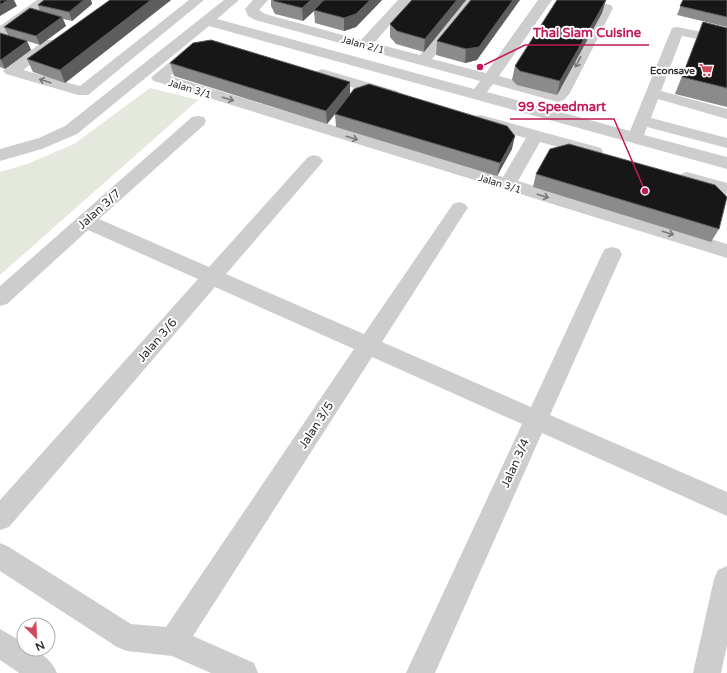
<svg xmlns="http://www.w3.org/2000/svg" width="727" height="673" viewBox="0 0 727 673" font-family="'Varela Round',sans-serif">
  <rect width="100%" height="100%" fill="#fff"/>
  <polygon fill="#e4e8dd" points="150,88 198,100 0,275 0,172 27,164 74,144"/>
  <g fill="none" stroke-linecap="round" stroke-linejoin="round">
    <g fill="#cdcdcd" fill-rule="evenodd">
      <polygon points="37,0 53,0 5,35 0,36 0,26"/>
      <polygon points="189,0 204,0 88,95 78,95 6,74 3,71 45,40 55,40 57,43 55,46 23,70 80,86"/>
      <polygon points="224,0 239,0 217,19 474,89 480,81 255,20 248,16 245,9 253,0 268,0 259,10 265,14 361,40 398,0 412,0 374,43 420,55 463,0 477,0 432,59 486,73 538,0 552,0 499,76 555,91 598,10 567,3 565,0 589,0 611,5 613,8 570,93 564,100 558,102 493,84 487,92 630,131 672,28 677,27 727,37 727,45 682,36 661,91 727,109 727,119 658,99 651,118 727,138 727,148 647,127 644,135 727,157 727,169 209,26 77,134 42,149 0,161 0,149 39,138 65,126"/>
      <polygon points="193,46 198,47 200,50 198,53 170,76 503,177 526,138 475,124 473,120 475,116 481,115 601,148 603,152 601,156 595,157 540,142 518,181 727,244 727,258 154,81 151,78 154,75 188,47"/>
      <polygon points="322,69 397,91 400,94 397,97 392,99 317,77 314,74 317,71"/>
      <polygon points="198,116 204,117 206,121 204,125 99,219 209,267 308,157 314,155 320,157 323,161 320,165 226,274 364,334 453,204 459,202 465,204 468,208 465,212 382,342 531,407 602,254 605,249 612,247 619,249 622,254 550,415 727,492 727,516 542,433 435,673 406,673 522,424 372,357 193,636 254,663 258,673 211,673 172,656 127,651 117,647 0,571 0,543 9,547 131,624 166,627 354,349 215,287 9,527 0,530 0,500 198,279 88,230 7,304 0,306 0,286 192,117"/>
      <polygon points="687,172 727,183 727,195 681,182 678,178 681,174"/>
      <polygon points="727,566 727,645 721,673 693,673 714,579 718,570"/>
      <path d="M0,629l24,14v6c15,0 28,11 33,24h-38l-19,-13z"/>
    </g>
  </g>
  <g fill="#8b8b8b">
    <polygon points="44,0 91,0 92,4 72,21 63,19 66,26 40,45 27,41 31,50 5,69 0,67 0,33 8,35 4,27 40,11 38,5"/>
    <polygon points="110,0 171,0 65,83 33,72 27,59"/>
    <polygon points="271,0 382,0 356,27 344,31 315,23 314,11 303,21 275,14 271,6"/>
    <polygon points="412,0 466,0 424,52 396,44 390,37 390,24"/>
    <polygon points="471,0 477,60 465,63 436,55 437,41"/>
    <polygon points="683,0 727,0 727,27 677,15"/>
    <polygon points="602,13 557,95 517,85 512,80 515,66"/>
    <polygon points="703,22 727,28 727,107 675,94"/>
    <polygon points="170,63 350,82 350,94 512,149 497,176 336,127 335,114 342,105 327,124 174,76"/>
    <polygon points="536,174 719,229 711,242 533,187"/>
  </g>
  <g fill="#5d5d5d">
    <polygon points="8,0 14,0 17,6 0,16 0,5"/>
    <polygon points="84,0 91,0 92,4 72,21 69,12"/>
    <polygon points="151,0 171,0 65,83 60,70"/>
    <polygon points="311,0 326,0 314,10 314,11 303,21 302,8"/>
    <polygon points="370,0 382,0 356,27 344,31 344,18"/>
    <polygon points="457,0 466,0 424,52 425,39"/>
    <polygon points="513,0 520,0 477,60 465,63 466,49"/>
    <polygon points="606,0 602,13 557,95 560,81"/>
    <polygon points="62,17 66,26 40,45 36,36"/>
    <polygon points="27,41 31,50 5,69 1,60"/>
    <polygon points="350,82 350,95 327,124 326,111"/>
    <polygon points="515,136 512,149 497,176 500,163"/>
  </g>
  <g fill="#171717" stroke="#5d5d5d">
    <polygon points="0,0 8,0 0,5"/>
    <polygon points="44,0 84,0 69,12 38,5"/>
    <polygon points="110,0 151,0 60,70 27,59"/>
    <polygon points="273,0 311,0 302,8 274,1"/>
    <polygon points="324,0 370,0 356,14 344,18 314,10"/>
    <polygon points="412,0 457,0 425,39 397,31 390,24"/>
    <polygon points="471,0 513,0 479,47 466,49 437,41"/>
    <polygon points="557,0 606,0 560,81 520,71 515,66"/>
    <polygon points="683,0 727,0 727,17 680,6"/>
    <polygon points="30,8 62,17 36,36 4,27"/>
    <polygon points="703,22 727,28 727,88 682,77"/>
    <polygon points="0,33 27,41 1,60 0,59"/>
    <polygon points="211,40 350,82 326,111 170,63 193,43"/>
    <polygon points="369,84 507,126 515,136 500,163 335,114 354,89"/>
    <polygon points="569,144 715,185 727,197 719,229 536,174 550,149"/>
  </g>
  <defs><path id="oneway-shaft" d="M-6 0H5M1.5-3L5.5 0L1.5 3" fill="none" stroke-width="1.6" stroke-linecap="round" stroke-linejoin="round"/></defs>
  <g stroke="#777">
    <use href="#oneway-shaft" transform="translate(578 62) rotate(117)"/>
    <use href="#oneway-shaft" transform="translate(45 81) rotate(-163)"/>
    <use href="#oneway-shaft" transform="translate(228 99) rotate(17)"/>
    <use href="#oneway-shaft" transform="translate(352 138) rotate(17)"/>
    <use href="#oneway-shaft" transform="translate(543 196) rotate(17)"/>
    <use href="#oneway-shaft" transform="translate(668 233) rotate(17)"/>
  </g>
  <defs>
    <g id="supermarket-bare" transform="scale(1.08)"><path d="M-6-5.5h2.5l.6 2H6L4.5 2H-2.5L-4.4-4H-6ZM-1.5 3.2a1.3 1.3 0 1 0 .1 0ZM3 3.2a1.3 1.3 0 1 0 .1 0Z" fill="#cf4a5c" stroke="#fff" stroke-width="2.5" paint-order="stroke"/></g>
  </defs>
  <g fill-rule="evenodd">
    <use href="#supermarket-bare" x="706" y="70"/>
  </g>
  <g text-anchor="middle" stroke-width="4" stroke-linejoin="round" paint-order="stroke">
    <g font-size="10" fill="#303030" stroke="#fff">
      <text transform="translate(363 44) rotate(15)" y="4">Jalan 2/1</text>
      <text transform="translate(190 88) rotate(17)" y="4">Jalan 3/1</text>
      <text transform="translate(500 183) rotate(17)" y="4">Jalan 3/1</text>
    </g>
    <g font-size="10" font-weight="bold" fill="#303030" stroke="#fff" text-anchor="end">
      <text x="695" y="74">Econsave</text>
    </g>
    <g font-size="12" fill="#303030" stroke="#fff">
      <text transform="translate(99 209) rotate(-42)" y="4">Jalan 3/7</text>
      <text transform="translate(157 340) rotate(-49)" y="4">Jalan 3/6</text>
      <text transform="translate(316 425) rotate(-57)" y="4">Jalan 3/5</text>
      <text transform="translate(515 463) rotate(-66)" y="4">Jalan 3/4</text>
    </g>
  </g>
  <path fill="none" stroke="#c2185b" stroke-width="1.5" d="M480 67L525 45H649M645 191L614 119H510"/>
  <g fill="#c2185b" stroke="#fff" stroke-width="1.5">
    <circle cx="480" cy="67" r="4"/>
    <circle cx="645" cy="191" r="4"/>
  </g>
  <g font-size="13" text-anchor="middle" font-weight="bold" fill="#c2185b" stroke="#fff" stroke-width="4" stroke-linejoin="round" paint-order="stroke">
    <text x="587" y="37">Thai Siam Cuisine</text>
    <text x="562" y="111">99 Speedmart</text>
  </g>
  <g transform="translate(36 637) rotate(156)"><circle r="19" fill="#ffffff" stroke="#acacac"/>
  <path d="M0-3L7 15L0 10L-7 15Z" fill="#cf4a5c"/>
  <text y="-6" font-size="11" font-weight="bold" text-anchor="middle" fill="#303030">N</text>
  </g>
</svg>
